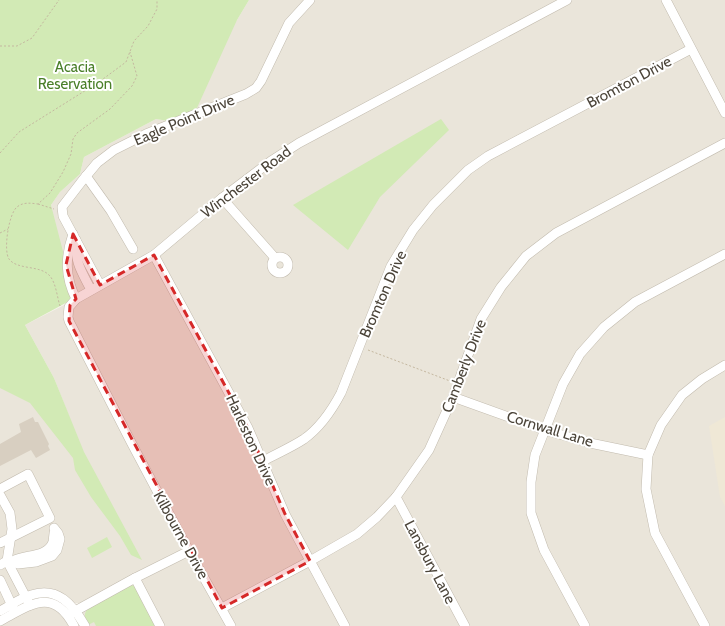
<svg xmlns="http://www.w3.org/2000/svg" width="725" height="626" viewBox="0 0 725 626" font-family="Cabin,sans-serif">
  <rect width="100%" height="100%" fill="#f6f3ec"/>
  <polygon fill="#eae5da" points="249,0 725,0 725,626 0,626 33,608 40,606 51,607 64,616 150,574 146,568 80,603 74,603 64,594 53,589 43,588 31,590 0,606 0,338 81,447 54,378 25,325 76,299 66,303 63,300 51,205 60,192 80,174 84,157 156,119 168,121 237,20"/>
  <polygon fill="#efe8d6" points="725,417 725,506 720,497 709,426"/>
  <g fill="#d2eab5">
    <polygon points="0,0 249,0 237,20 196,110 168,121 156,119 84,157 80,174 60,192 51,205 73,290 73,299 25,325 54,378 84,452 142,560 131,555 120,536 91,497 75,470 73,458 30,403 0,388"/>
    <polygon points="441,119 449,130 380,197 348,250 293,205"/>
    <polygon points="107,537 112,547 92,558 87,548"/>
    <path d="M131,585l4,1 21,40h-60l-2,-4 -6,3c-4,-8 -5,-11 1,-18z"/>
  </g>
  <polygon fill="#d8cfc1" points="33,417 35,422 38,422 49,444 48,446 50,450 36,458 31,450 0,466 0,444 21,432 19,424"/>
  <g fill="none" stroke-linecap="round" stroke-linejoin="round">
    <g stroke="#c2bbae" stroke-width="10">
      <g id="minor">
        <polyline points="666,0 725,113"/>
        <polyline points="86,176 111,211 133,249"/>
        <polyline points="222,198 275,258"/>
        <path d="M73,234c-8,23 -8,43 3,65"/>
        <path d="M76,240c-1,24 5,30 15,50"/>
        <polyline points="154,255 248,428 285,514 345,626"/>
        <circle cx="280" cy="265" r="8"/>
        <polyline points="100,285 63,216 62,207 82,181 97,163 114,150 146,134 246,94 256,88 261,81 289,23 310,0"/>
        <polyline points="453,397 545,430 590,443 648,455"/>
        <path d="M263,461c13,-7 29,-14 41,-22 17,-12 28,-29 37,-46l50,-127 22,-36 20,-25 35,-35 20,-14 203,-107"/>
        <polyline points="0,489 28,474 50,518 0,543"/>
        <polyline points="0,495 10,513 12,529 7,561 30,605"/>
        <polyline points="396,497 465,626"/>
        <path d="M13,561c12,-7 34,-3 40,-19 1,-4 0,-8 2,-12"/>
        <polyline points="0,565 7,561 13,562 18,564 36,562 52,556 57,550 60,539 58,533 54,528"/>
        <polyline points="135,578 160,626"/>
        <polyline points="0,580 14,610"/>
        <polyline points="222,608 310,561 357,534 377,517 396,497 429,450 453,397 481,319 501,287 526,256 556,233 725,143"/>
        <path d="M0,611c10,-5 20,-13 31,-16 27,-9 42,10 54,31"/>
        <polyline points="68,615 135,578 189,551"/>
        <path d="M0,621c30,-16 53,-35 74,5"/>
        <polyline points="231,626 189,551 132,444 69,321 68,317 69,307 76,299 154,255 222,198 271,161 299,143 567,0"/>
        <polyline points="585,626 544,550 531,513 531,482 535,455 563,384 580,354 604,327 635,302 725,254"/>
        <polyline points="705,626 655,533 646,489 648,455 661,425 682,395 702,379 725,365"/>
      </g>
    </g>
    <g stroke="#c4b79f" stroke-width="1" stroke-dasharray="2 2" stroke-linecap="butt">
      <polyline points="0,46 17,46 32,38 59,0"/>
      <polyline points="0,153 19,132 99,82 126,62 134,41 148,26 157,9 157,0"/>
      <polyline points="38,204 54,209"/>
      <polyline points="0,233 8,229"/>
      <path d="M60,306c-3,-9 -4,-24 -11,-31 -10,-10 -32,-5 -40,-16 -6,-9 0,-46 8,-52 6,-5 13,-4 21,-3l12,-11 13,-21 8,-18 2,-15 4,-6 33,-24 22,-23 5,-10 -7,-24"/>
      <polyline points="368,350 450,381"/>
    </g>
    <use href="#minor" stroke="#fff" stroke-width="9"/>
  </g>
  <path fill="#d62828" fill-opacity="0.2" stroke="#d62828" stroke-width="3" stroke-dasharray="8 5" stroke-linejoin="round" d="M73,234l27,51 54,-30 94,173 37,86 25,47 -88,47 -153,-287 1,-16 6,-6 -10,-34z"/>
  <g text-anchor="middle" stroke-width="4" stroke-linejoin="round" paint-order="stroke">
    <g font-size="15" fill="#4a7f2a" stroke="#fff">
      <text x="75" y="72">Acacia<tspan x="75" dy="17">Reservation</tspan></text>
    </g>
    <g font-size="15" fill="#4b4439" stroke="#fff">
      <text transform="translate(629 82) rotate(-28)" y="5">Bromton Drive</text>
      <text transform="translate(184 120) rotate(-23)" y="5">Eagle Point Drive</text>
      <text transform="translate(246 182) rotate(-37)" y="5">Winchester Road</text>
      <text transform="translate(383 294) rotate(-66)" y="5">Bromton Drive</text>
      <text transform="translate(464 366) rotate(-69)" y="5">Camberly Drive</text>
      <text transform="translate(550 429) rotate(17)" y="5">Cornwall Lane</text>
      <text transform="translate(251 440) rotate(65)" y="5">Harleston Drive</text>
      <text transform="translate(181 535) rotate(61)" y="5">Kilbourne Drive</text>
      <text transform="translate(430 562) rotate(62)" y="5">Lansbury Lane</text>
    </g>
  </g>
</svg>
